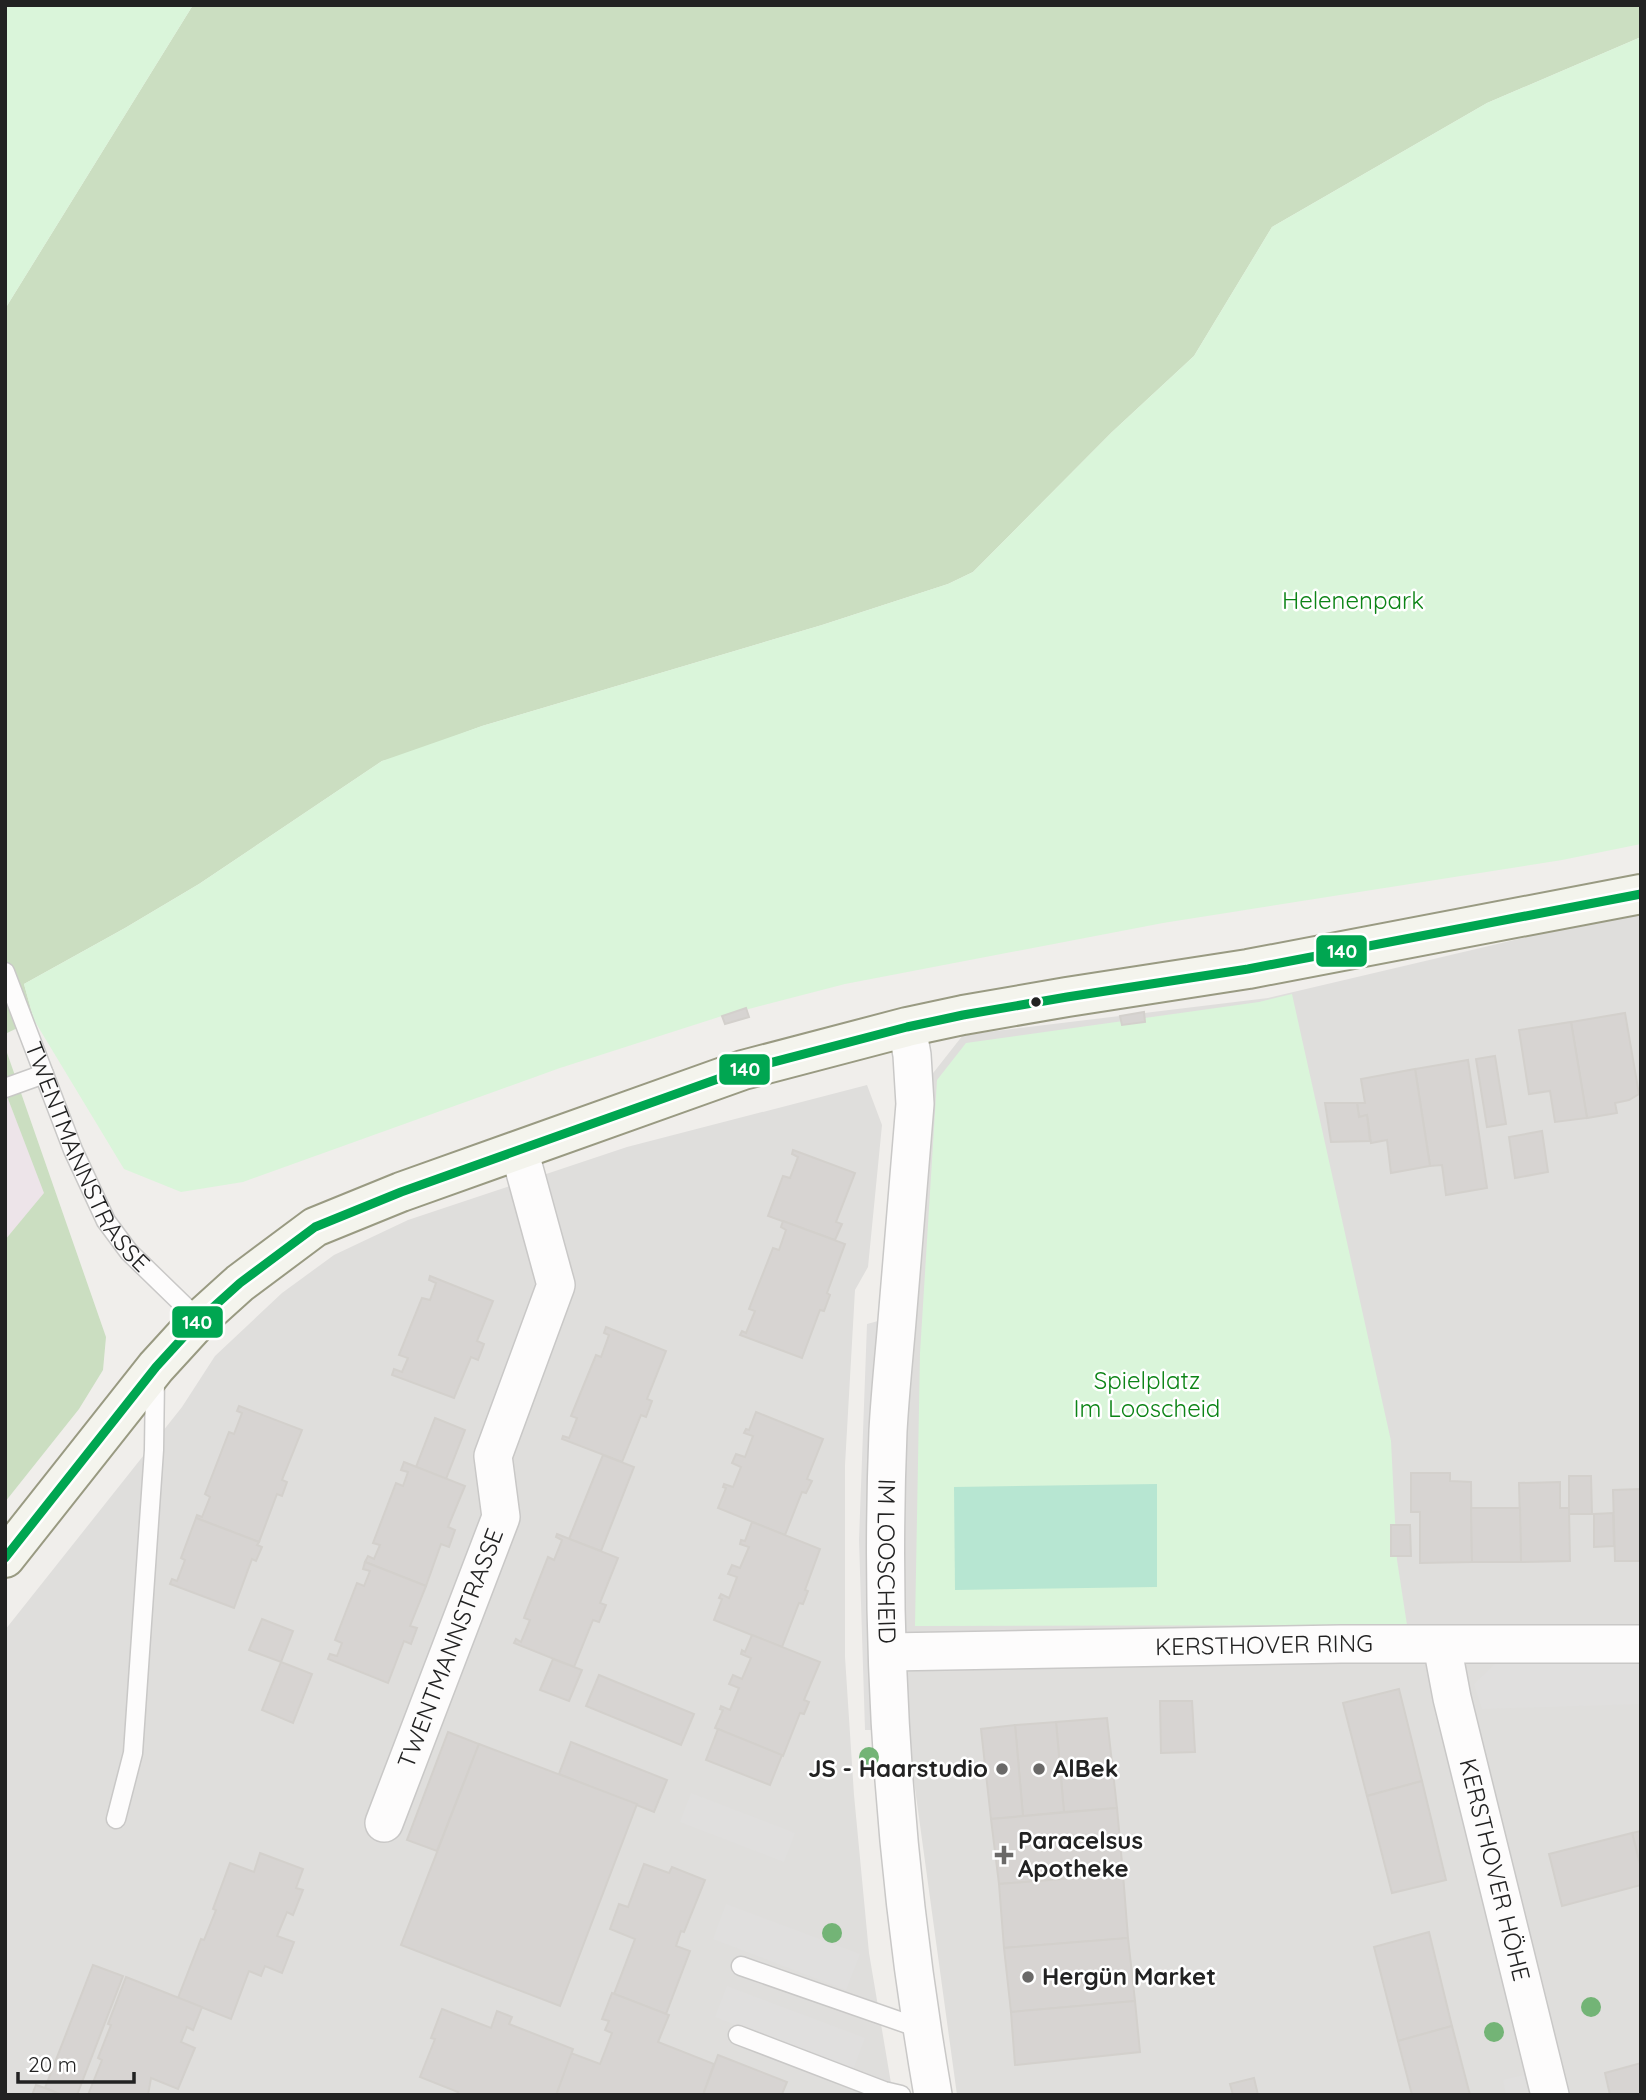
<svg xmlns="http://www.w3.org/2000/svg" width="1646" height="2100" viewBox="0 0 1646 2100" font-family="Quicksand,sans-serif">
  <rect width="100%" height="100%" fill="#f0eeeb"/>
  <g fill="#dfdedc">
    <polygon points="1641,910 1641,2095 957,2095 897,1657 908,1360 930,1077 963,1035 1268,998"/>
    <polygon points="867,1085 882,1125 868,1267 855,1290 845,1465 845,1657 854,1795 869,1953 893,2095 5,2095 5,1630 182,1407 215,1356 282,1293 334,1255 408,1220 627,1147"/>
  </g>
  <polygon fill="#ede4e9" points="5,1091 45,1193 5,1240"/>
  <g fill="#cbdec1">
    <polygon points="193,5 1641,5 1641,37 1487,103 1272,227 1194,356 1112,432 973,572 948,584 822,625 482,726 399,757 382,761 199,884 125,928 24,984 34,1020 5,1034 5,309"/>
    <polygon points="5,1047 106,1337 103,1370 79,1409 5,1502 5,1240 44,1193 5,1091"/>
  </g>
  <g fill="#daf5da">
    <polygon points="5,5 193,5 5,309"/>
    <polygon points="1641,37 1641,844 1562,860 1163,923 845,984 722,1016 560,1068 243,1182 181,1192 124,1169 34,1020 24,984 125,928 199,884 382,761 482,726 822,625 948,584 973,572 1112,432 1194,356 1272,227 1487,103"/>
    <polygon points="1292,994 1391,1441 1397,1560 1407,1625 915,1626 920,1353 937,1080 966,1043 1259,1002"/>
  </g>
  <polygon fill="#b7e6d2" points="1157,1484 1157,1587 955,1590 954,1487"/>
  <g fill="#e0dfde">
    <polygon points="878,1321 872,1534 876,1730 865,1730 859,1540 867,1324"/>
    <polygon points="1641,1658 1641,1704 1482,1709 1474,1684 1496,1663"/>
    <polygon points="691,1793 795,1833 784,1862 680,1822"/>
    <polygon points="726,1904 860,1954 846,1990 713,1939"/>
    <polygon points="727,1986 865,2038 853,2070 715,2017"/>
    <polygon points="1524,2075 1529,2095 1506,2095 1503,2080"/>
  </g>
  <g fill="#d7d4d2" stroke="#d3d0cc" stroke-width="2">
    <polygon points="746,1008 749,1017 725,1024 722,1016"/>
    <polygon points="1144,1012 1145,1022 1122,1025 1120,1016"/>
    <polygon points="1625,1013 1639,1094 1629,1100 1615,1103 1617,1113 1587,1118 1571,1022"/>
    <polygon points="1571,1022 1587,1118 1555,1122 1550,1091 1529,1094 1519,1030"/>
    <polygon points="1495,1056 1506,1124 1487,1127 1476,1059"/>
    <polygon points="1468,1060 1487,1188 1446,1195 1442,1165 1430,1166 1415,1069"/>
    <polygon points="1415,1069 1430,1166 1391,1173 1387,1140 1371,1143 1367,1115 1359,1117 1357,1103 1365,1103 1361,1079"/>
    <polygon points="1325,1103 1357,1103 1359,1117 1367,1115 1370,1141 1331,1142"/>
    <polygon points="1542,1131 1548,1172 1515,1178 1509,1137"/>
    <polygon points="793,1150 855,1173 836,1222 842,1224 835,1240 768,1216 783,1176 790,1178 798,1157 792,1154"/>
    <polygon points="783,1221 845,1244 827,1293 830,1295 824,1311 820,1310 802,1358 740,1335 742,1331 746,1333 755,1311 749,1309 773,1248 779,1250 786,1230 781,1227"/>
    <polygon points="430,1276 493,1301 477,1341 484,1344 478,1360 471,1357 454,1398 392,1375 394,1369 402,1372 408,1358 399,1355 422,1298 430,1300 436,1283 429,1280"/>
    <polygon points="606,1327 666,1351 647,1399 652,1401 646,1417 641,1415 622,1462 562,1439 563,1436 569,1438 577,1418 571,1416 596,1355 601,1357 609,1335 604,1333"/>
    <polygon points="239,1406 302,1430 282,1480 287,1482 282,1496 277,1494 259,1542 196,1518 197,1515 202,1517 210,1497 205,1494 229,1432 234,1434 242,1413 237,1411"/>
    <polygon points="756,1412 823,1439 807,1479 812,1481 806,1493 802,1492 785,1535 718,1508 726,1488 723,1487 724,1484 733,1487 741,1467 732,1463 736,1454 745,1457 753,1436 744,1433 746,1429 749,1430"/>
    <polygon points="435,1418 465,1430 446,1479 416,1467"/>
    <polygon points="603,1455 634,1467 601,1551 569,1539"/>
    <polygon points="404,1462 465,1486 448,1527 455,1530 449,1547 441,1544 426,1586 365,1562 368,1556 374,1559 380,1545 373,1543 396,1483 403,1486 408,1472 401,1470"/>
    <polygon points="1411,1473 1450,1473 1450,1481 1471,1482 1472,1562 1420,1563 1420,1512 1411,1512"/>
    <polygon points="1569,1476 1591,1476 1592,1514 1569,1514"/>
    <polygon points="1560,1482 1560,1508 1569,1508 1570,1561 1521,1562 1519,1483"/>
    <polygon points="1641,1489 1641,1561 1615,1561 1613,1490"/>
    <polygon points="1471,1508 1520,1508 1521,1562 1472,1562"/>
    <polygon points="1613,1513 1614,1546 1594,1547 1594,1514"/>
    <polygon points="196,1518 259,1542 257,1545 262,1547 256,1561 252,1559 234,1608 170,1584 172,1579 177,1581 185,1560 181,1558"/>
    <polygon points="752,1522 820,1549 805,1590 808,1591 803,1604 799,1603 782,1647 714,1620 722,1599 719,1598 721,1594 729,1598 737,1577 728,1574 732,1565 740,1568 749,1547 740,1544 741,1540 745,1541"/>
    <polygon points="1391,1525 1410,1525 1411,1556 1391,1556"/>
    <polygon points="557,1534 618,1558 600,1603 606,1605 599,1622 593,1620 574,1667 514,1643 516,1639 521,1642 530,1620 524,1618 548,1557 554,1560 562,1540 556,1537"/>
    <polygon points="365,1562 426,1586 410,1626 417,1628 411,1644 404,1641 388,1683 328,1659 330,1654 337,1656 342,1643 335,1640 357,1583 364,1586 370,1571 363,1569"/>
    <polygon points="262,1619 293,1631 281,1662 249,1650"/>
    <polygon points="752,1635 820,1662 804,1700 809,1702 804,1714 800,1713 783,1756 715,1728 723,1710 720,1709 721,1706 730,1710 739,1688 729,1684 733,1675 742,1679 751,1658 741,1654 742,1650 745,1652"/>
    <polygon points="553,1659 582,1670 569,1701 540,1690"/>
    <polygon points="281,1662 312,1674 293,1723 262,1710"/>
    <polygon points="599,1675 694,1714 681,1745 586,1706"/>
    <polygon points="1399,1689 1422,1781 1367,1796 1343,1703"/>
    <polygon points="1160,1701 1192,1701 1195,1752 1161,1753"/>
    <polygon points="1107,1718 1117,1808 1064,1812 1056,1722"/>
    <polygon points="1056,1722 1064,1812 1023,1816 1015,1725"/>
    <polygon points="1015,1725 1023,1816 991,1819 981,1729"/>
    <polygon points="718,1729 782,1755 770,1785 706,1760"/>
    <polygon points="448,1732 479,1744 437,1851 407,1840"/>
    <polygon points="571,1742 667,1780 654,1812 559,1774"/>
    <polygon points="479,1744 637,1804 560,2006 401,1945"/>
    <polygon points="1422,1781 1446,1880 1392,1893 1367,1796"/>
    <polygon points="1117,1808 1123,1874 999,1884 991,1819"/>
    <polygon points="1641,1831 1641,1868 1632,1833"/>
    <polygon points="1632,1833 1641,1868 1641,1885 1562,1906 1549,1854"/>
    <polygon points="260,1853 303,1869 296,1888 303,1890 293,1915 287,1912 277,1936 294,1942 282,1973 265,1966 261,1976 249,1971 231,2019 178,1998 201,1939 204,1940 216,1910 213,1909 230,1863 254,1872"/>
    <polygon points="644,1864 669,1873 672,1867 705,1880 684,1932 681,1931 676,1946 690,1951 666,2014 614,1994 635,1939 610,1929 619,1904 628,1907"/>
    <polygon points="1123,1874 1128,1938 1004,1948 999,1884"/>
    <polygon points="1429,1932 1452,2026 1398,2041 1374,1947"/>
    <polygon points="1128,1938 1135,2001 1011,2012 1004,1948"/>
    <polygon points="93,1965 123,1976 77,2095 62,2095 45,2088"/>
    <polygon points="126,1977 202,2007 193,2030 187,2027 181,2042 195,2048 178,2089 151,2078 148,2095 88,2095 102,2060 98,2058 111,2025 108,2024"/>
    <polygon points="612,1993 669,2015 658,2042 714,2064 703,2095 556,2095 571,2053 600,2064 612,2033 605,2030 609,2021 602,2019"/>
    <polygon points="1135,2001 1140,2052 1015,2065 1011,2012"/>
    <polygon points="442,2009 491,2028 497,2011 512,2017 509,2024 573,2049 556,2095 457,2095 458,2092 420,2077 435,2039 431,2038"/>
    <polygon points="1452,2026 1470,2095 1412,2095 1398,2041"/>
    <polygon points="718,2055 787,2082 782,2094 784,2095 703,2095"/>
    <polygon points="1641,2063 1641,2095 1610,2095 1605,2073"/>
    <polygon points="1254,2078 1258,2095 1233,2095 1230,2084"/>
    <polygon points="36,2085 45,2088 62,2095 32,2095"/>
  </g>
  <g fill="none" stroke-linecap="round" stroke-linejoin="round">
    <g stroke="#c9c8c7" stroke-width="21">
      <g id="lane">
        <path id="s1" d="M5,972l68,178 33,71 23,31 70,68"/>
        <polyline points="5,1088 44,1074"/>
        <polyline points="116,1819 133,1753 154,1450 155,1378"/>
        <polyline points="741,1966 922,2029"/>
        <polyline points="738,2035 884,2091 901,2095"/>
      </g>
    </g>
    <g stroke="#c9c8c7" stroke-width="40">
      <g id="street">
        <path id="s2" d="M907,1027l5,28 3,49c-6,72 -12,144 -18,217 -3,36 -7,73 -9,110 -9,222 7,445 45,664"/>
        <path id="s3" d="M1442,1645l10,53 98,397"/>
        <path id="s4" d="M888,1652l453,-8h300"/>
        <path id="s5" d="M384,1823l117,-306 -8,-61 63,-171 -37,-135"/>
      </g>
    </g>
    <g stroke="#999a82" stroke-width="42">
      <polyline id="secondary" points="5,1558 156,1367 199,1320 240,1283 315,1227 401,1192 743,1070 907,1027 963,1015 1067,997 1248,969 1641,894"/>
    </g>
    <use href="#lane" stroke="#fdfcfc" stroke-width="18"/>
    <use href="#street" stroke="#fdfcfc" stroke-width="37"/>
    <use href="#secondary" stroke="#f4f4ed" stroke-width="38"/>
    <g stroke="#fff" stroke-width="14">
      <polyline id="bus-1" points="5,1558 156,1367 199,1320 240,1283 315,1227 401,1192 743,1070 907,1027 963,1015 1067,997 1248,969 1641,894"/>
    </g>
    <use href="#bus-1" stroke="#00a651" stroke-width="9"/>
  </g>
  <g fill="#73b476">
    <circle cx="869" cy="1757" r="10"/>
    <circle cx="832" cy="1933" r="10"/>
    <circle cx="1591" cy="2007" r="10"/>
    <circle cx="1494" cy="2032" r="10"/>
  </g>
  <circle fill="#222" stroke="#fff" stroke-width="2.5" cx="1036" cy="1002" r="6"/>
  <g fill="#6a6968" stroke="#fff" stroke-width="2.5">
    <circle cx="1002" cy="1769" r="7"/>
    <circle cx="1039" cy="1769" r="7"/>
    <path d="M1000.5 1844.5h7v7h7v7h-7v7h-7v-7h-7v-7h7z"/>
    <circle cx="1028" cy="1977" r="7"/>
  </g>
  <g text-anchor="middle" stroke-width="5" stroke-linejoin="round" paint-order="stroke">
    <g font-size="24" fill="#0c8416" stroke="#fff">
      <text x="1353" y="609">Helenenpark</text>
      <text x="1147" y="1389">Spielplatz<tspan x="1147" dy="28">Im Looscheid</tspan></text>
    </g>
    <g font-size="24" fill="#222" stroke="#fff">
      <text dy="8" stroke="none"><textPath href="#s1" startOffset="203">TWENTMANNSTRASSE</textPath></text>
      <text dy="8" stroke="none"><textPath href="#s2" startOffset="536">IM LOOSCHEID</textPath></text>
      <text dy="8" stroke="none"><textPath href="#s4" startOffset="376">KERSTHOVER RING</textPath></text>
      <text dy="8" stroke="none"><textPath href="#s5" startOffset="187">TWENTMANNSTRASSE</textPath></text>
      <text dy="8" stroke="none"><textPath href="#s3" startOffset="231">KERSTHOVER HÖHE</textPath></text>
    </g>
    <g font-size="24" font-weight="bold" fill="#222" stroke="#fff" text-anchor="start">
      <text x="988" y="1777" text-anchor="end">JS - Haarstudio</text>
      <text x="1053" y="1777">AlBek</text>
      <text x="1018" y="1849">Paracelsus<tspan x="1018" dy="28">Apotheke</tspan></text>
      <text x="1042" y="1985">Hergün Market</text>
    </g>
  </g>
  <g stroke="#fff" stroke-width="2.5">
    <rect x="1315" y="934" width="53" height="34" rx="7" fill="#00a651"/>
    <rect x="718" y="1053" width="53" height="33" rx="7" fill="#00a651"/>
    <rect x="171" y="1305" width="53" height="34" rx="7" fill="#00a651"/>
  </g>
  <g font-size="19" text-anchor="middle" font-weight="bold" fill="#fff">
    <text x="1342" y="958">140</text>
    <text x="745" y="1076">140</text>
    <text x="197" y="1329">140</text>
  </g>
  <rect width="1646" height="2100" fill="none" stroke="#222222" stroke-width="14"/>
  <path d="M18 2072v10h116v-10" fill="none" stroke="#222222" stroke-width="3.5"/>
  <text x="28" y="2072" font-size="21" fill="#222222" stroke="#ffffff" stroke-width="5" paint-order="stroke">20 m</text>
</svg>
